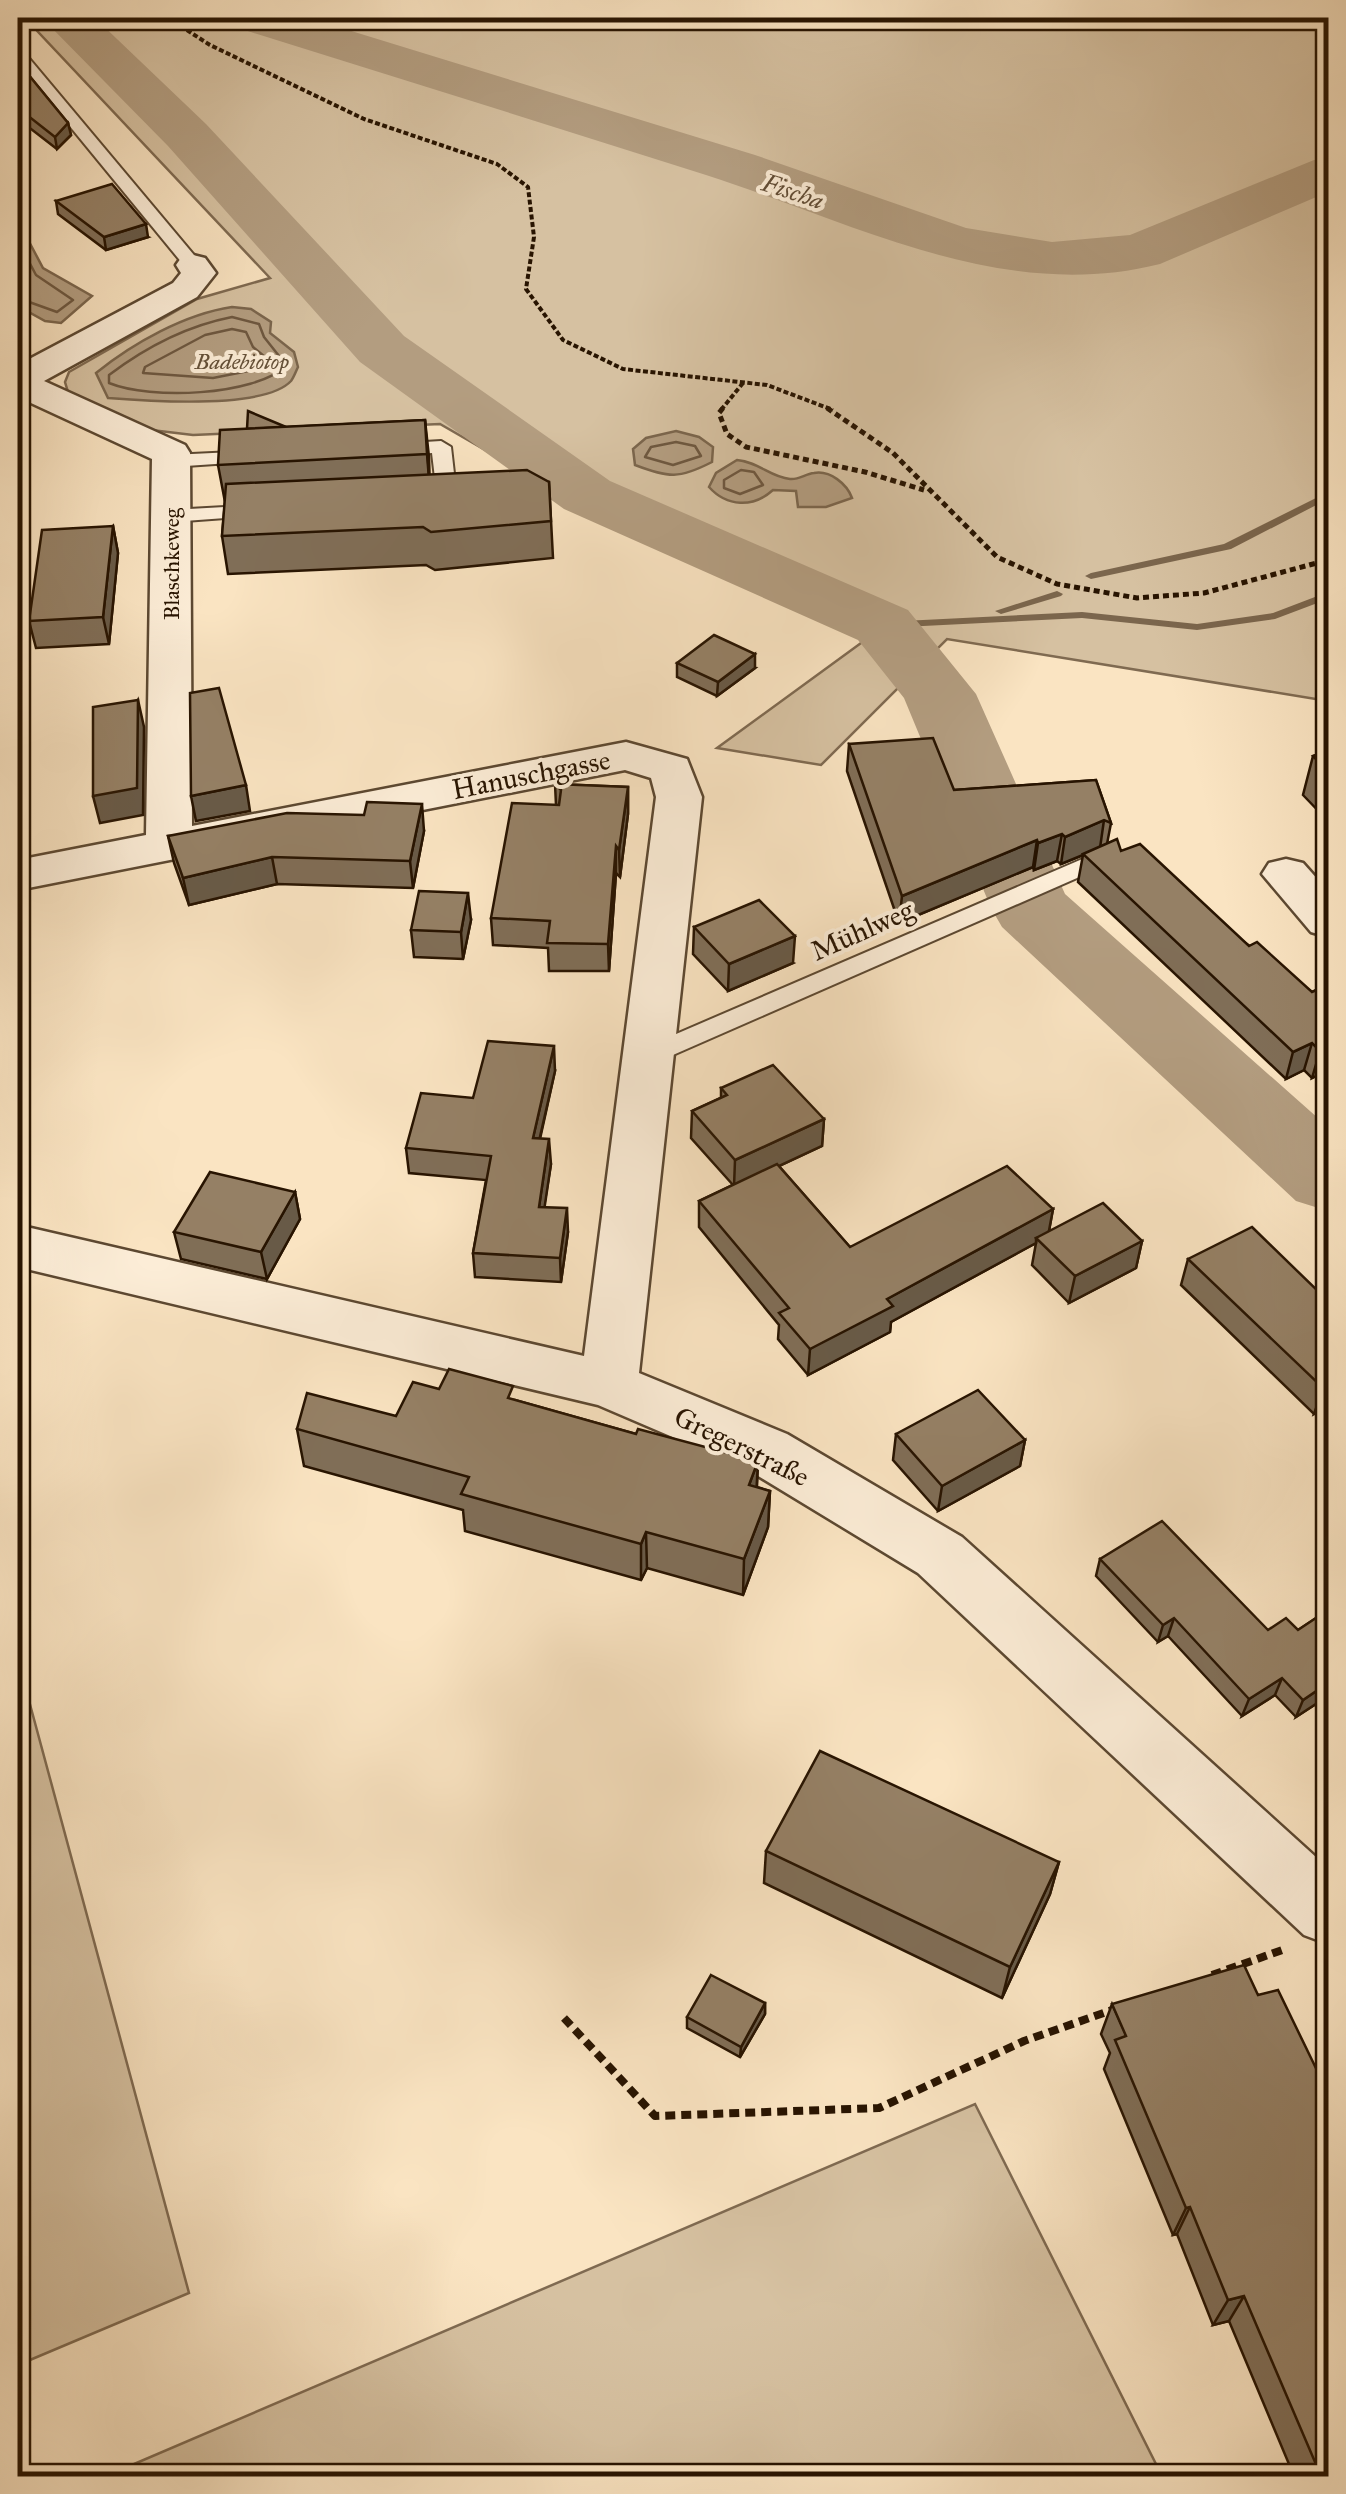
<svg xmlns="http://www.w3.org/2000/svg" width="1346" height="2494" viewBox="0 0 1346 2494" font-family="'IM FELL Great Primer',serif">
  <rect width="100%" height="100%" fill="#fae4c2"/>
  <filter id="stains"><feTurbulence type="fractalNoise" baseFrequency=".002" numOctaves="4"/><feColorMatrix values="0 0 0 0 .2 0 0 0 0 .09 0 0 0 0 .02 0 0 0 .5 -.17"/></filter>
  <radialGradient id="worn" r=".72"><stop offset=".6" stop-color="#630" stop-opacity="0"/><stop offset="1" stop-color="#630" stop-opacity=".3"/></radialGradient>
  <g fill="#d6c1a1" stroke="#7f6a51" stroke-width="2.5">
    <polygon points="25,18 1328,18 1328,701 947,639 821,765 717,748 872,635 558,492 440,424 193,435 143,429 68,392 65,382 69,372 197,299 270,278"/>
    <polygon points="18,1660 189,2293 18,2365"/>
    <polygon points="975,2104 1162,2476 106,2476"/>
  </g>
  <g fill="#b39d80" stroke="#7b664d" stroke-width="2.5">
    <polygon points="18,221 43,268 92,296 61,323 45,321 18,306"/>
    <path d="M232,307l19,2 20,13 -1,11 24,19 4,15c-2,4 -4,10 -7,14 -27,29 -145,20 -183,17l-12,-25c37,-30 89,-59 136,-66z"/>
    <path d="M676,431l23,6 14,10 -1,15c-33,17 -43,16 -77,3l-2,-16 13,-11z"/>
    <path d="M737,460c22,2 33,17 53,19 9,1 15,-5 24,-6 16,-3 33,11 38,25l-26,9h-28l-2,-16 -23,-1c-20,18 -46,17 -64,-3l7,-14z"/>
  </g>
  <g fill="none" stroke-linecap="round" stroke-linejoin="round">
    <g stroke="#6e5840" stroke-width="2.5">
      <polyline points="18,241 36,275 73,300 57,312 18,298"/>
      <path d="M232,317l27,7 5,13 23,29c-35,30 -136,34 -178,17v-8c37,-28 77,-49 123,-58z"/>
      <polygon points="232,329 246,332 253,347 270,361 269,367 213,378 143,373 145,367 205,335"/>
      <polygon points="676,442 695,446 701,456 673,465 645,457 651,447"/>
      <polygon points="741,470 754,472 763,485 740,494 724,488 724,480"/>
    </g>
    <g fill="#7b664d" fill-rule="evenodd">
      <polygon points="1328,492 1328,499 1231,549 1091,579 1085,576 1091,573 1224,544"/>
      <polygon points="1057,591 1063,594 1061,596 1001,614 995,611"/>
      <polygon points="1328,592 1328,599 1275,619 1197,630 1082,618 883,628 877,625 883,622 1082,612 1197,624 1273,613"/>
    </g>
    <g fill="#b39d80" fill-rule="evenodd">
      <polygon points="42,18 95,18 206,124 404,336 610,481 908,610 976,694 1065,894 1328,1127 1328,1211 1296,1201 1002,927 991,908 904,698 858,640 564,509 360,362 168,146"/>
      <path d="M234,18h75l446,137 211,73 86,14 78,-7 184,-75h14v32l-168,72c-159,40 -307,-42 -454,-89 -155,-49 -310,-98 -465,-146z"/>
    </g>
    <g stroke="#5c4831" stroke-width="4">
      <g id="lane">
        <polygon points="18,49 23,51 199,261 199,269 187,269 18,63"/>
        <polygon points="441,441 451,447 457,500 454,504 436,507 426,501 437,495 432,453 392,456 382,450 392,444"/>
        <polygon points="254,451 261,453 261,461 171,467 161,461 171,455"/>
        <polygon points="259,505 269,511 266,515 171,522 161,516 171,510"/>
        <polygon points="1101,851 1113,859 1109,864 657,1062 639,1062 635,1056 639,1050"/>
      </g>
    </g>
    <g stroke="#5c4831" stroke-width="5">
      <g id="street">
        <polygon points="193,255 205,258 216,273 197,297 44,381 185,445 190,453 192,826 626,742 687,759 702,797 639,1373 787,1434 962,1537 1328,1868 1328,1944 1304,1935 918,1573 745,1468 598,1405 18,1267 18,1225 584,1356 656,797 651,778 625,770 18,890 18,860 146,835 152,459 18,397 18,365 173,283 181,273 176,265 181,258"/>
        <polygon points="1286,859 1303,863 1328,891 1328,937 1311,932 1262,874 1269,863"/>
      </g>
    </g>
    <g stroke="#281401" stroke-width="4" stroke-dasharray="5 2.5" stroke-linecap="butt">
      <polyline points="168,18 210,45 364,119 497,164 528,187 534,237 526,289 563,340 623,369 767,385 833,410"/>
      <polyline points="721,410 743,383"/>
    </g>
    <g stroke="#281401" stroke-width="5" stroke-dasharray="6 4" stroke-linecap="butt">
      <polyline points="723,408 719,413 727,434 746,447 865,472 924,490"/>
      <polyline points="827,408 893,453 997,557 1057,584 1137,598 1204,593 1328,560"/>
    </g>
    <g stroke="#281401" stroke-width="8" stroke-dasharray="10 6" stroke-linecap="butt">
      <polyline points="1212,1975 1285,1949"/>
      <polyline points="564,2018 655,2116 879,2108 1024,2041 1115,2009"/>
    </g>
    <use href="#lane" fill="#fcedd7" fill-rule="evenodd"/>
    <use href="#street" fill="#fcedd7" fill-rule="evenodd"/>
  </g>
  <g fill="#806e57" stroke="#281401" stroke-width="2.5">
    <polygon points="18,62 68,123 71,135 57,149 18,119"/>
    <polygon points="56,201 148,237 106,250 58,214"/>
    <polygon points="425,420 429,475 549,482 553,558 435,570 426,565 228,574 222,536 225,502 218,465 247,429"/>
    <polygon points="113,526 118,553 109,644 36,648 29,621"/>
    <polygon points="677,663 755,668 717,696 677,677"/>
    <polygon points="849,744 954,790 1096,780 1111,823 1107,844 1121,851 1312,992 1328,985 1328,1070 1312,1078 1304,1070 1286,1079 1078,882 1083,855 1061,864 1057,861 1034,870 1033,867 899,923 847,771"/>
    <polygon points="1328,751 1328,821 1303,795 1313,756"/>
    <polygon points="555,784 628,787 628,814 620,877 616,873 609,971 549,971 548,948 493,945 491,918 556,805"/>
    <polygon points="424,831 413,888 277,884 189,905 174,863 168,836"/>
    <polygon points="471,920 463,959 414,957 411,930"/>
    <polygon points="694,927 793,963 728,991 693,954"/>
    <polygon points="555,1071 540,1139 551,1164 544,1207 568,1232 561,1282 475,1277 473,1253 486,1180 409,1173 406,1148 473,1098"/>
    <polygon points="721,1088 824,1119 822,1146 779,1166 850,1247 1053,1209 1049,1231 1142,1241 1136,1268 1069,1303 1032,1265 1036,1243 891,1322 890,1332 808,1375 778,1339 779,1325 699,1227 699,1201 733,1185 691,1138 692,1111 721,1098"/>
    <polygon points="295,1192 300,1219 267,1279 181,1259 174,1232"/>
    <polygon points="1188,1259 1325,1298 1328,1296 1328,1406 1314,1414 1181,1285"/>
    <polygon points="439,1389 515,1400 636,1434 758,1461 757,1487 770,1491 768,1527 743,1595 647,1568 641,1580 465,1531 463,1510 304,1466 297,1429 396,1416"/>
    <polygon points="896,1434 1025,1440 1020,1466 938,1511 893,1460"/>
    <polygon points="1100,1559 1268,1630 1298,1630 1328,1610 1328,1696 1296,1717 1275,1695 1242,1716 1168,1636 1158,1642 1096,1576"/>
    <polygon points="766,1851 1059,1862 1050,1894 1002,1998 764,1883"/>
    <polygon points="765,2003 765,2014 740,2057 687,2028 687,2017"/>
    <polygon points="1112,2004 1328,2476 1294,2476 1229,2321 1213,2325 1177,2234 1173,2235 1104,2069 1110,2053 1101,2034"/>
  </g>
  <g fill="#685a47" stroke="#281401" stroke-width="2.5">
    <polygon points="68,123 71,135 57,149 55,137"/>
    <polygon points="146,224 148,237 106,250 104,237"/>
    <polygon points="425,420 429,457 430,492 427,454"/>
    <polygon points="113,526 118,553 109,644 103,617"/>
    <polygon points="755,654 755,668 717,696 718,682"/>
    <polygon points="138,700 144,727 143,815 100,823 93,796"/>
    <polygon points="246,785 250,811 196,821 191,796"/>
    <polygon points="628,787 628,814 620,877 619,850"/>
    <polygon points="422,804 424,831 413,888 410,861"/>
    <polygon points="1104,820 1100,848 1061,864 1065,837"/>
    <polygon points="18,829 22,847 18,848"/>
    <polygon points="1062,834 1057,861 1034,870 1038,843"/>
    <polygon points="1037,840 1033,867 899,923 902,896"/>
    <polygon points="616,846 616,873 609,971 608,944"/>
    <polygon points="272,857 277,884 189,905 183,878"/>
    <polygon points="468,893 471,920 463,959 461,932"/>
    <polygon points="795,936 793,963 728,991 729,964"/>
    <polygon points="1312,1043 1304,1070 1286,1079 1293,1052"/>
    <polygon points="554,1046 555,1071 534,1163 533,1138"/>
    <polygon points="1328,1047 1328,1070 1312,1078 1320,1051"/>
    <polygon points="824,1119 822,1146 734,1187 735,1160"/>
    <polygon points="549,1139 551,1164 541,1231 539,1207"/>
    <polygon points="295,1192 300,1219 267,1279 261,1252"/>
    <polygon points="567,1208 568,1232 561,1282 560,1258"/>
    <polygon points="1053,1209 1048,1236 1036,1238 1036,1243 891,1322 890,1332 808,1375 810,1349 887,1299"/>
    <polygon points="1142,1241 1136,1268 1069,1303 1075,1276"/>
    <polygon points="1328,1385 1328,1406 1314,1414 1323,1388"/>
    <polygon points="1025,1440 1020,1466 938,1511 942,1486"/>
    <polygon points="758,1461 756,1498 749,1485"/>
    <polygon points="770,1491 768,1527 743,1595 744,1559"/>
    <polygon points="646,1532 647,1568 641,1580 641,1544"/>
    <polygon points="1174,1618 1168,1636 1158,1642 1163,1625"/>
    <polygon points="1282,1678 1275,1695 1242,1716 1249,1699"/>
    <polygon points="1328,1683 1328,1696 1296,1717 1303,1700"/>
    <polygon points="1059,1862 1050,1894 1002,1998 1010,1967"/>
    <polygon points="765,2003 765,2014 740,2057 741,2047"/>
    <polygon points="1190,2207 1177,2234 1173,2235 1186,2208"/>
    <polygon points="1244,2296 1229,2321 1213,2325 1228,2300"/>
  </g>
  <g fill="#958065" stroke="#281401" stroke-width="2.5">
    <polygon points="18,62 68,123 55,137 18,108"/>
    <polygon points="112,184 146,224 104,237 56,201"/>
    <polygon points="248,411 286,427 247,429"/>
    <polygon points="425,420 427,454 218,465 220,430"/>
    <polygon points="527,470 549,482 551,521 431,532 423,527 222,536 226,484"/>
    <polygon points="113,526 103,617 29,621 42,530"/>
    <polygon points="714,635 755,654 718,682 677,663"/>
    <polygon points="219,688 246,785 191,796 190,693"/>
    <polygon points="138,700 137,788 93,796 93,707"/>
    <polygon points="933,738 954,790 1096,780 1111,823 1104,820 1065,837 1062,834 1038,843 1037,840 902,896 849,744"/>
    <polygon points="1328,751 1328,772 1313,756"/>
    <polygon points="555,784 628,787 619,850 616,846 608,944 547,943 550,921 491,918 512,803 559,805 561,790"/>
    <polygon points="367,802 422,804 410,861 272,857 183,878 168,836 287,813 364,815"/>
    <polygon points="1117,839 1121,851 1140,844 1249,946 1257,942 1312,992 1328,985 1328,1047 1320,1051 1312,1043 1293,1052 1083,854"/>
    <polygon points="419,891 468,893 461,932 411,930"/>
    <polygon points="759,900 795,936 729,964 694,927"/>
    <polygon points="488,1041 554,1046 533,1138 549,1139 539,1207 567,1208 560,1258 473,1253 491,1156 406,1148 421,1093 473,1098"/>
    <polygon points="773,1065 824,1119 735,1160 692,1111 727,1095 721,1088"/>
    <polygon points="777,1164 850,1247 1007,1166 1053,1209 887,1299 893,1306 810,1349 779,1313 789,1308 699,1201"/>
    <polygon points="210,1172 295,1192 261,1252 174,1232"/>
    <polygon points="1103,1203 1142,1241 1075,1276 1036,1238"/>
    <polygon points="1252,1227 1325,1298 1328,1296 1328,1385 1323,1388 1188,1259"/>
    <polygon points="449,1369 513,1386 508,1398 636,1434 638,1429 758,1461 749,1485 770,1491 744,1559 646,1532 641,1544 461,1494 469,1477 297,1429 307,1393 396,1416 413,1382 439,1389"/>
    <polygon points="978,1390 1025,1440 942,1486 896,1434"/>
    <polygon points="1162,1521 1268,1630 1286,1618 1298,1630 1328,1610 1328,1683 1303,1700 1282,1678 1249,1699 1174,1618 1163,1625 1100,1559"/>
    <polygon points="820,1751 1059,1862 1010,1967 766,1851"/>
    <polygon points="1244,1965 1258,1995 1278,1990 1328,2093 1328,2476 1321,2476 1244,2296 1228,2300 1190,2207 1186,2208 1115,2040 1126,2036 1112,2004"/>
    <polygon points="711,1975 765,2003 741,2047 687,2017"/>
  </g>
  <g text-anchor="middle" stroke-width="8" stroke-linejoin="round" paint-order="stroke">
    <g font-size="22" font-style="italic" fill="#655139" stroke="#fcedd7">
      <text x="242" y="369">Badebiotop</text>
    </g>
    <g font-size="22" fill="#281401" stroke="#fcedd7">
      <text transform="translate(171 564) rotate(-90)" y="8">Blaschkeweg</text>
    </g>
    <g font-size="25" font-style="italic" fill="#604b34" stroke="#fcedd7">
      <text transform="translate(793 191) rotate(18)" y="9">Fischa</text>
    </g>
    <g font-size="28" fill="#281401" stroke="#fcedd7">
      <text transform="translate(531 774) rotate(-11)" y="10">Hanuschgasse</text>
      <text transform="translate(862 930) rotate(-24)" y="10">Mühlweg</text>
      <text transform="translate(742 1446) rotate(26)" y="10">Gregerstraße</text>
    </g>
  </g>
  <rect width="1346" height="2494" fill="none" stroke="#fae4c2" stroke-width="60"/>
  <rect x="20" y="20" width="1306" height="2454" fill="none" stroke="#281401" stroke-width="5"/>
  <rect x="30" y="30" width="1286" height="2434" fill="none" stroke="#281401" stroke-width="2.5"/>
  <rect width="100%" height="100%" filter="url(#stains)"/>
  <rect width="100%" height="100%" fill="url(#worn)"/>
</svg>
